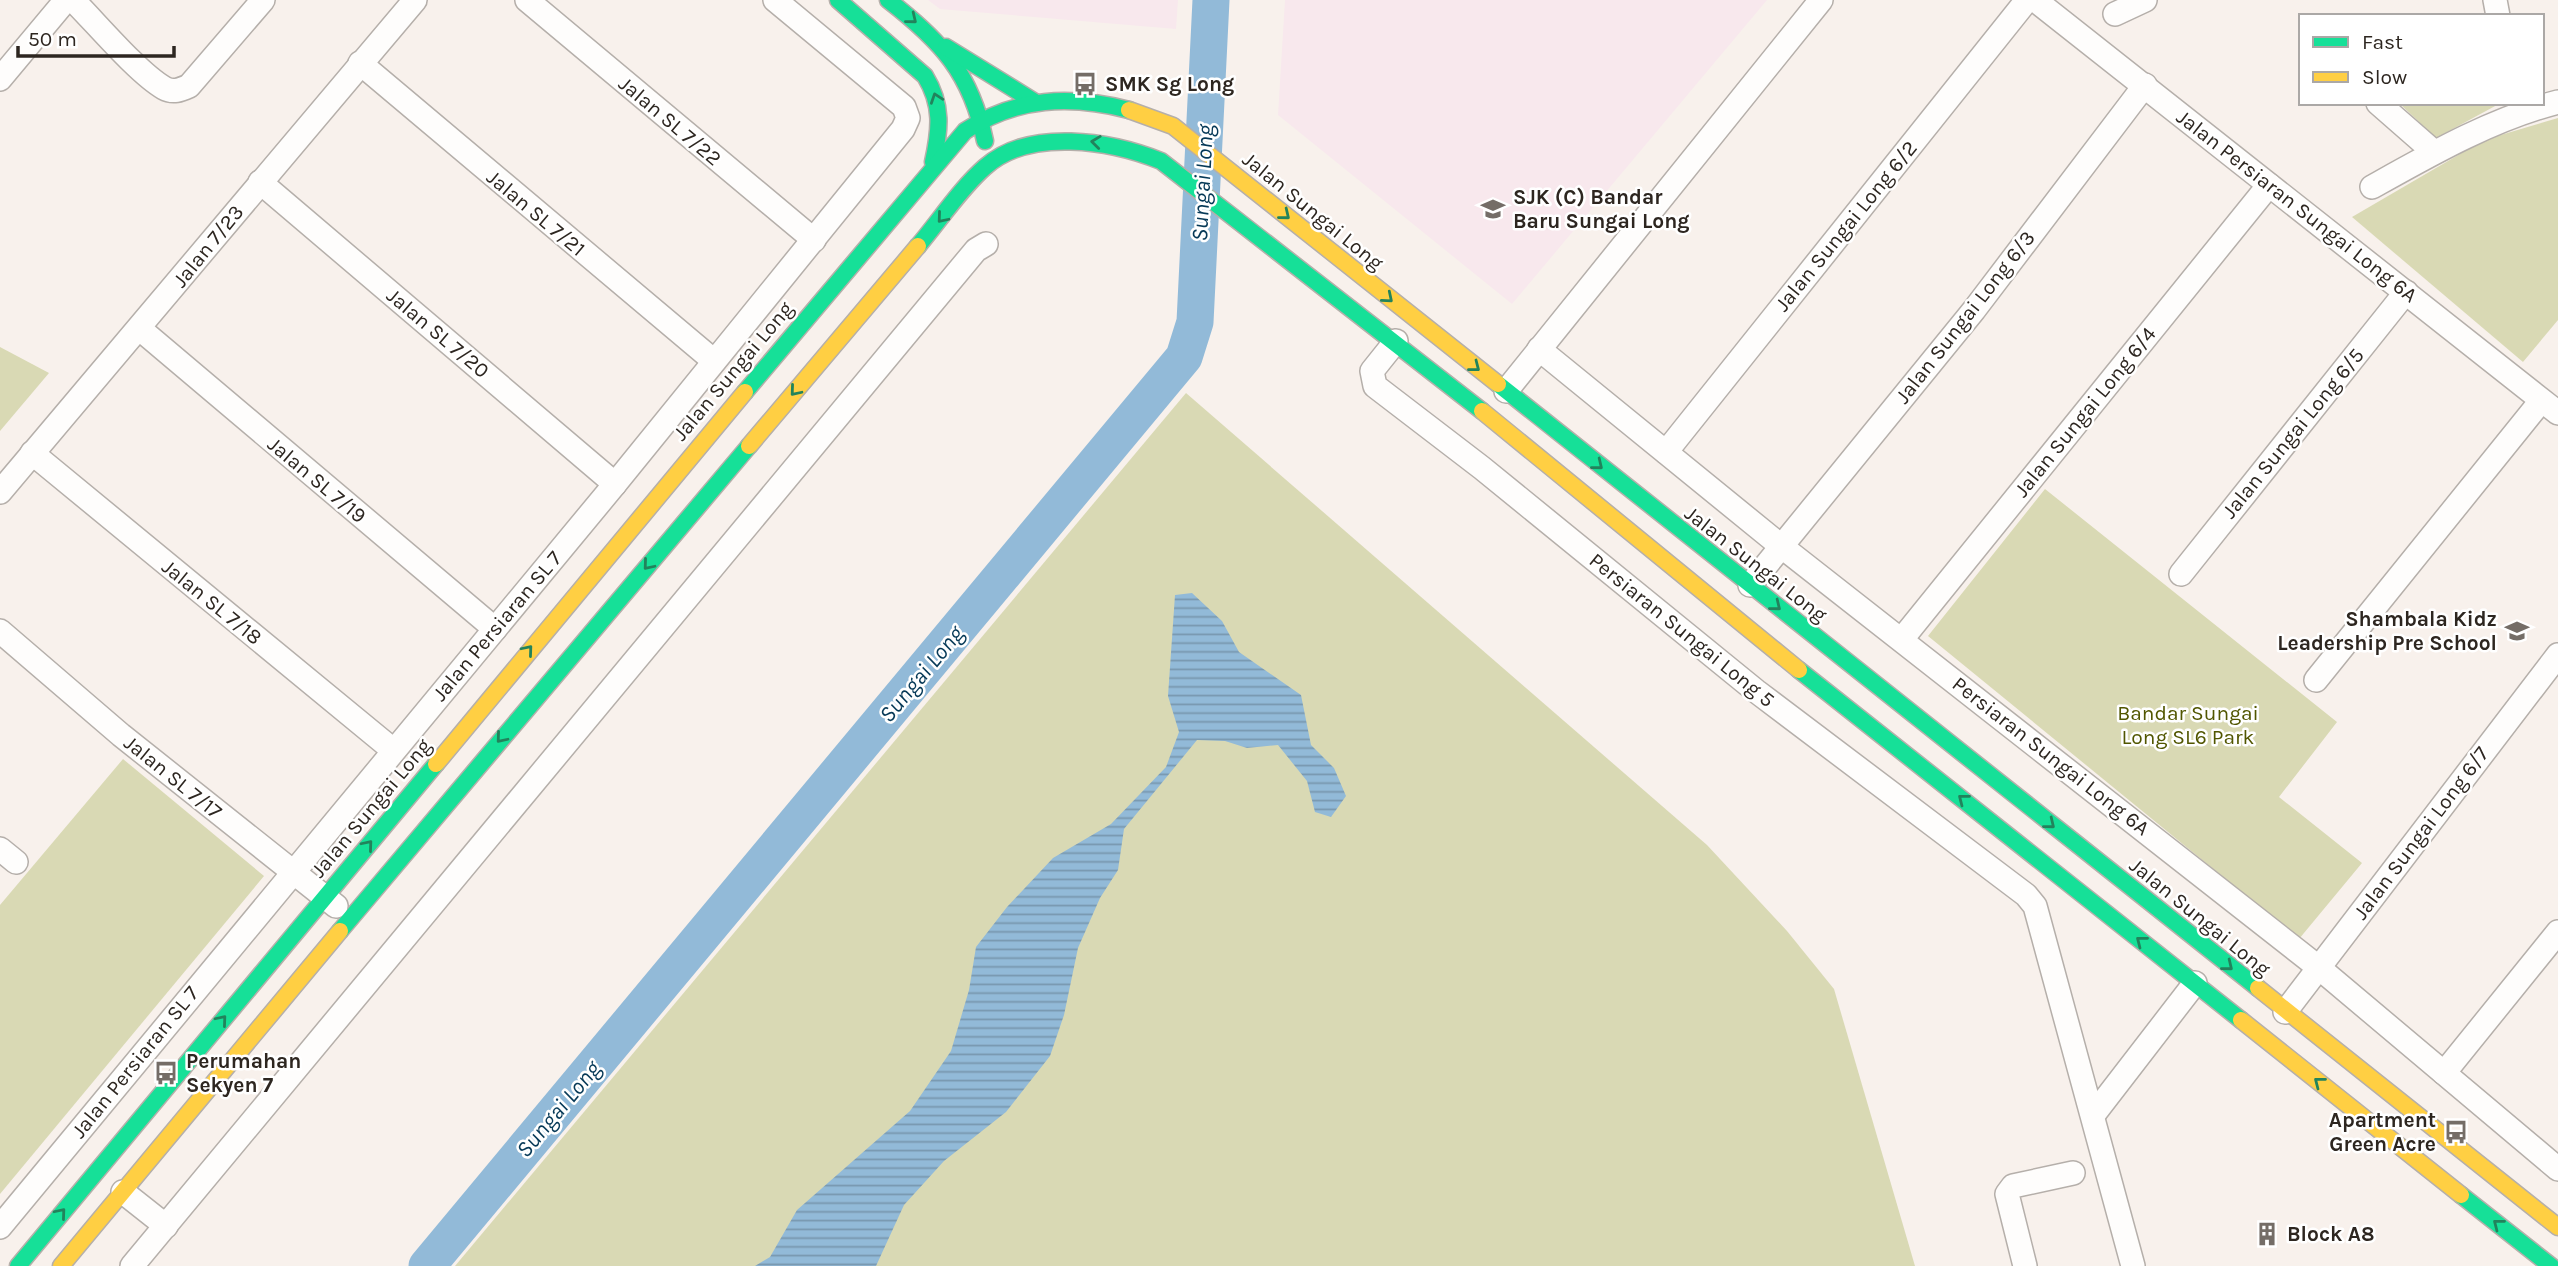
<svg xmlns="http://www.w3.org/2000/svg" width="2558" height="1266" viewBox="0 0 2558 1266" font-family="Karla,sans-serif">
  <defs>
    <pattern id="water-rules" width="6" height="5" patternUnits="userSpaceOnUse" patternTransform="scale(1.75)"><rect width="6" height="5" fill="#92bad8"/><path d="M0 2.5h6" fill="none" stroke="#7897af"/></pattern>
  </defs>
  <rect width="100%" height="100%" fill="#f8f1ec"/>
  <g fill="#f8e8ed">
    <polygon points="928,0 1178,0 1176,29 940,9"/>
    <polygon points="1285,0 1767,0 1512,304 1278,115"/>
  </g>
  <g fill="#d9d9b4">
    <polygon points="2399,103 2496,103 2497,105 2436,138"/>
    <polygon points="2558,118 2558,320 2523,362 2352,217 2484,140"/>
    <polygon points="0,347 49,373 0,431"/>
    <polygon points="1186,393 1707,845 1787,931 1834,989 1915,1266 455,1266"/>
    <polygon points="2045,489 2337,722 2279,797 2362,863 2299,939 1928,636"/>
    <polygon points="123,759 264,876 0,1194 0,905"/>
  </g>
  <polygon fill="url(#water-rules)" points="1192,593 1222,621 1239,652 1301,695 1311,745 1334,768 1346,796 1331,817 1315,812 1307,781 1278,745 1247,748 1225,741 1197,740 1124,829 1118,870 1100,898 1078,948 1064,1015 1050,1056 1006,1112 944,1161 904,1205 876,1266 755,1266 770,1257 797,1210 910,1111 951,1051 969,990 976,947 1007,907 1053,858 1111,824 1166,767 1179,732 1168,696 1175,595"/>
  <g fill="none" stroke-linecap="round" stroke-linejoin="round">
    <polyline stroke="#92bad8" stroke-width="37" points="427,1266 1184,357 1195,322 1211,0"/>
    <g stroke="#b5afaa" stroke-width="26">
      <g id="street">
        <path d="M73,0c23,23 65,73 91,88 9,5 16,2 25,-2l74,-86"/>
        <polyline points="527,0 814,240"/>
        <polyline points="2035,0 2558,413"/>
        <polyline points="2495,0 2498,16"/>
        <polyline points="2115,14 2145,0"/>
        <polyline points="360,63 714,361"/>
        <polyline points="0,79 66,0"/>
        <polyline points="2378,103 2434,152"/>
        <polyline points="260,182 615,484"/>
        <path d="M2372,187c59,-33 120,-68 186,-85"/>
        <polyline points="140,329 495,629"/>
        <polyline points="1396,341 1372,371 1375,386 1482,468 1756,691 2026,895 2035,906 2133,1266"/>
        <polyline points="1539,349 1781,546 2318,967 2558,1169"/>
        <polyline points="1506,391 1821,0"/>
        <polyline points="1666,452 2027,0"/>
        <polyline points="32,453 393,750"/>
        <polyline points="0,492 415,0"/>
        <polyline points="2181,574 2406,292"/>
        <polyline points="1750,585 1974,310 2145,85"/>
        <polyline points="0,631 121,735 336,906"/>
        <polyline points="1902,639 2269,185"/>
        <polyline points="2316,680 2541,401"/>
        <polyline points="0,849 16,862"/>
        <polyline points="2285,1012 2558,655"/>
        <polyline points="2444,1073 2558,932"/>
        <polyline points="2094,1114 2195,983"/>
        <polyline points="123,1192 166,1226"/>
        <polyline points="0,1227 615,484 903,129 908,118 904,107 775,0"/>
        <polyline points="132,1266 976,250 986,244"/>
        <polyline points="2025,1266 2007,1194 2013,1186 2073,1173"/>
      </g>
    </g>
    <g stroke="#b5afaa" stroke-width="19">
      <g id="fast">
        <path d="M838,0l87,76c18,29 15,54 8,86"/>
        <path d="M888,0c53,41 83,73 97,141"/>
        <polyline points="946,47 1035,102"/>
        <path d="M918,246c22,-26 42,-57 67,-79 45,-40 126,-26 176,-6l321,250"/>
        <polyline points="1498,384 2258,988"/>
        <path d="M745,392l220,-261c51,-34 106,-36 164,-21"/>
        <polyline points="1799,670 2241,1020"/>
        <polyline points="340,931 749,446"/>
        <polyline points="2461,1195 2551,1266"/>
        <polyline points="18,1266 436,764"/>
      </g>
    </g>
    <g stroke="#b5afaa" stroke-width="19">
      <g id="slow">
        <polyline points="1129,110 1173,126 1498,384"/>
        <polyline points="1482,411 1799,670"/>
        <polyline points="749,446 918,246"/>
        <polyline points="436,764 745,392"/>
        <polyline points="2258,988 2558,1227"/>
        <polyline points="2241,1020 2461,1195"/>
        <polyline points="61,1266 340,931"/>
      </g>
    </g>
    <use href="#street" stroke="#fefdfc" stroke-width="23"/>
    <use href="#fast" stroke="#16e098" stroke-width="16"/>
    <use href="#slow" stroke="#ffcf43" stroke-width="16"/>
  </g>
  <defs><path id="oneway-chevron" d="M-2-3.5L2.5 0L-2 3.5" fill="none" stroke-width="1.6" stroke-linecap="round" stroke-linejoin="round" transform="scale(1.75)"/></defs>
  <g stroke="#22835c">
    <use href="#oneway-chevron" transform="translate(912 19) rotate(39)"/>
    <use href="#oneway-chevron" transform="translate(936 98) rotate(-109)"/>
    <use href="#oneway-chevron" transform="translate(1096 142) rotate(-173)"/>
    <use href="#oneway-chevron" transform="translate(1285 215) rotate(39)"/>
    <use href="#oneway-chevron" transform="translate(942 218) rotate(130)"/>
    <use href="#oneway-chevron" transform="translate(1388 298) rotate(40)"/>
    <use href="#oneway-chevron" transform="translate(1475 367) rotate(38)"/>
    <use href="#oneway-chevron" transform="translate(795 391) rotate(130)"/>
    <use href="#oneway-chevron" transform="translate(1598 465) rotate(39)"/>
    <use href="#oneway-chevron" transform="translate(648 565) rotate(130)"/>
    <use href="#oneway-chevron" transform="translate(1776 606) rotate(39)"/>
    <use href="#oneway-chevron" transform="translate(528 650) rotate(-50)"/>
    <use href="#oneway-chevron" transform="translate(501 738) rotate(130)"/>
    <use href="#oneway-chevron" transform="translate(1963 799) rotate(-142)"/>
    <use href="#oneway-chevron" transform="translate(2050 824) rotate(39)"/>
    <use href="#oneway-chevron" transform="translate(368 845) rotate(-50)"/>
    <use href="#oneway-chevron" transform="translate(2141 941) rotate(-142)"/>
    <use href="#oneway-chevron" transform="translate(2228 966) rotate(39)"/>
    <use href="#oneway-chevron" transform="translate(222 1020) rotate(-50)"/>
    <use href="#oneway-chevron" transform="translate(2319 1082) rotate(-142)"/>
    <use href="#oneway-chevron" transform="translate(61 1213) rotate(-50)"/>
    <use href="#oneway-chevron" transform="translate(2498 1224) rotate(-142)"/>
  </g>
  <defs>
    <g id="bus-bare" transform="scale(1.89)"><path d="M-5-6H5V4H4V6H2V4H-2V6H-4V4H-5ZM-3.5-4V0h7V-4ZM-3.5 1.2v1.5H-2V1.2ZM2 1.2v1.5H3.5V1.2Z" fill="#746d67" stroke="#fff" stroke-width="2.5" paint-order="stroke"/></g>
    <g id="school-bare" transform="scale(1.89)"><path d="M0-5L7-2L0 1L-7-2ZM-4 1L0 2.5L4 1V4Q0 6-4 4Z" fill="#746d67" stroke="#fff" stroke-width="2.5" paint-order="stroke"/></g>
    <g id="building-bare" transform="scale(1.89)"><path d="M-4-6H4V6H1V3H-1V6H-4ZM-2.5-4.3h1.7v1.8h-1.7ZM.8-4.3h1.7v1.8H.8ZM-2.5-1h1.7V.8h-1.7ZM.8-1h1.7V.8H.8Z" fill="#746d67" stroke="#fff" stroke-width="2.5" paint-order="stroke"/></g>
  </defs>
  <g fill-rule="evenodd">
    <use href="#bus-bare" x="1085" y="84"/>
    <use href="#school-bare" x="1493" y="209"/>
    <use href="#school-bare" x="2517" y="631"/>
    <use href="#bus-bare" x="166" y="1073"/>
    <use href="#bus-bare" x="2456" y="1132"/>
    <use href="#building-bare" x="2267" y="1234"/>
  </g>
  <g text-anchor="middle" stroke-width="5" stroke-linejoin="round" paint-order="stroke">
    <g font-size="21" font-weight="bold" fill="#2d2620" stroke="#fff" text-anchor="start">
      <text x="1105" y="91">SMK Sg Long</text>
      <text x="1513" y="204">SJK (C) Bandar<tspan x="1513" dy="24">Baru Sungai Long</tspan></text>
      <text x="2497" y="626" text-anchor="end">Shambala Kidz<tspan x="2497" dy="24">Leadership Pre School</tspan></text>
      <text x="186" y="1068">Perumahan<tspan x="186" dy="24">Sekyen 7</tspan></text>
      <text x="2436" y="1127" text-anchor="end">Apartment<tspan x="2436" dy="24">Green Acre</tspan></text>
      <text x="2287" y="1241">Block A8</text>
    </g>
    <g font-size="21" fill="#2d2620" stroke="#fff">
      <text transform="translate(670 121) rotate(40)" y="7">Jalan SL 7/22</text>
      <text transform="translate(2297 206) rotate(38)" y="7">Jalan Persiaran Sungai Long 6A</text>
      <text transform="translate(1313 211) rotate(39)" y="7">Jalan Sungai Long</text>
      <text transform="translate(536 213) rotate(40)" y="7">Jalan SL 7/21</text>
      <text transform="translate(1846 226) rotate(-51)" y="7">Jalan Sungai Long 6/2</text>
      <text transform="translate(208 246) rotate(-51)" y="7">Jalan 7/23</text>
      <text transform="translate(1965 317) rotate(-52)" y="7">Jalan Sungai Long 6/3</text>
      <text transform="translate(438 333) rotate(40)" y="7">Jalan SL 7/20</text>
      <text transform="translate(733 371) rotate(-50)" y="7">Jalan Sungai Long</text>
      <text transform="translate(2085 412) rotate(-51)" y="7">Jalan Sungai Long 6/4</text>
      <text transform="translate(2293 433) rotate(-51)" y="7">Jalan Sungai Long 6/5</text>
      <text transform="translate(317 480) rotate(40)" y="7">Jalan SL 7/19</text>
      <text transform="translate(1756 564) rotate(38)" y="7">Jalan Sungai Long</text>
      <text transform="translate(212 602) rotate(39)" y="7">Jalan SL 7/18</text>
      <text transform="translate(497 626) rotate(-50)" y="7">Jalan Persiaran SL 7</text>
      <text transform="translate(1682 630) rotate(39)" y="7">Persiaran Sungai Long 5</text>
      <text transform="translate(2051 756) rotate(38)" y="7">Persiaran Sungai Long 6A</text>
      <text transform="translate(173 777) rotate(39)" y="7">Jalan SL 7/17</text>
      <text transform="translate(371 808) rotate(-50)" y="7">Jalan Sungai Long</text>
      <text transform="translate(2421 833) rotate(-53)" y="7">Jalan Sungai Long 6/7</text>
      <text transform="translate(2200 917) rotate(39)" y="7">Jalan Sungai Long</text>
      <text transform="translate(135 1062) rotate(-51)" y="7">Jalan Persiaran SL 7</text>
    </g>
    <g font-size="21" fill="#515600" stroke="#fff">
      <text x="2188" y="720">Bandar Sungai<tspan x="2188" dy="24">Long SL6 Park</tspan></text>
    </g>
    <g font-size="23" font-style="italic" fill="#063957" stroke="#fff">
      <text transform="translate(1202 183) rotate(-87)" y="8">Sungai Long</text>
      <text transform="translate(921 674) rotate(-50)" y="8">Sungai Long</text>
      <text transform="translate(558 1109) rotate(-50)" y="8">Sungai Long</text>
    </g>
  </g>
  <rect x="2299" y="14" width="245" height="91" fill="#ffffff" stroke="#aba8a6" stroke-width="2"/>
  <rect x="2313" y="37" width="35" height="10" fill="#16e098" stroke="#aba8a6" stroke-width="2"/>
  <text x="2362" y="49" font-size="21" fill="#2d2620">Fast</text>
  <rect x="2313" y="72" width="35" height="10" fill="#ffcf43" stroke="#aba8a6" stroke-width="2"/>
  <text x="2362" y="84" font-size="21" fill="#2d2620">Slow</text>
  <path d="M18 46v10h156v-10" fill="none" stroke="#2d2620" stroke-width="3.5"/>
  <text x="28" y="46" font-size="21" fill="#2d2620" stroke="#ffffff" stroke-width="5" paint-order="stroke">50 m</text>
</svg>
